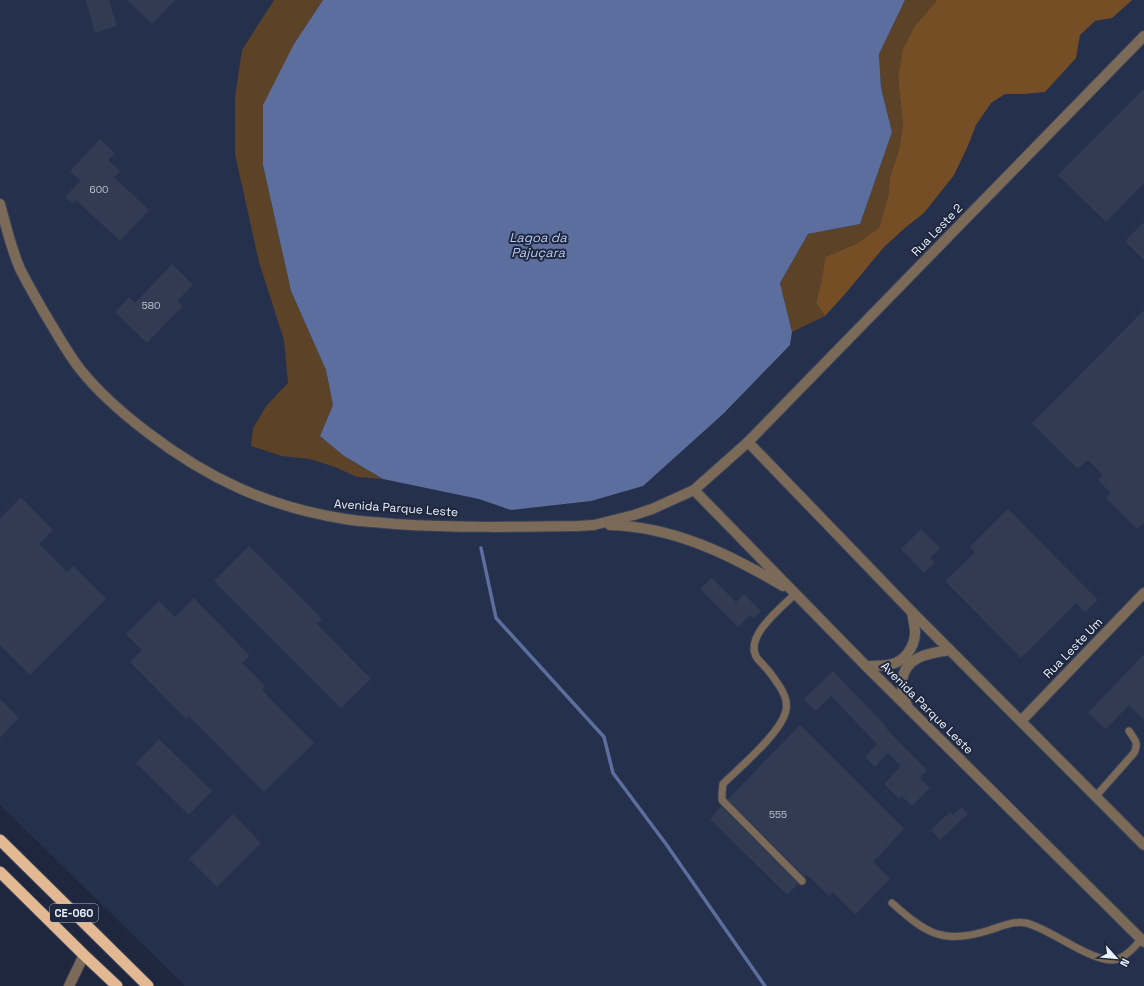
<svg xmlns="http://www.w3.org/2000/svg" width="1144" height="986" viewBox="0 0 1144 986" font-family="'Space Grotesk',sans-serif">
  <rect width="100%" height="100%" fill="#1e273d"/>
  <polygon fill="#25304c" points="0,0 1144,0 1144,986 185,986 0,805"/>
  <g fill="#5c4227">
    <polygon points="274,0 323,0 294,44 263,165 291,291 326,370 333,405 320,436 344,456 383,479 357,477 335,467 310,459 282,456 251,446 253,428 267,405 288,383 284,340 259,262 235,154 235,97 242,50"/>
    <polygon points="905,0 937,0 915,26 898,79 903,124 899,150 890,177 888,197 879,229 856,244 825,257 822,279 816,303 825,316 792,332 780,283 808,234 860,224 892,132 881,88 879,54"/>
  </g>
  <polygon fill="#754e25" points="937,0 1132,0 1112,18 1095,21 1080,35 1076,58 1045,92 1023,94 1005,94 991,103 976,125 967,148 954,175 924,213 906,227 884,247 845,294 825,316 816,303 822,279 825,257 856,244 879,228 888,197 890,177 899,150 903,124 898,79 903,49 915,26"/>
  <polygon fill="#5c6e9d" points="323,0 905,0 879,54 881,88 892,132 860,224 808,234 780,283 792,332 790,345 723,414 643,486 591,501 511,510 479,499 383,479 344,456 320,436 333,405 326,370 291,291 263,165 263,105 294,44"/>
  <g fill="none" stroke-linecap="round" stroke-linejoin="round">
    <polyline stroke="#5c6e9d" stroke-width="3.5" points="481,548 496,618 604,737 613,773 666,844 765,986"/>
  </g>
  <g fill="#313b52">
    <polygon points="86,0 109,0 117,26 95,33"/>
    <polygon points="127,0 175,0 152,24"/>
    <polygon points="1144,89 1144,183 1106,222 1058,175"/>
    <polygon points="100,139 115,153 108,160 120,171 114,177 149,210 120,241 76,200 73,203 65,197 80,181 70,171"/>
    <polygon points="1144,222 1144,260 1125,241"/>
    <polygon points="172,264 193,285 177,301 183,306 147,343 115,312 129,297 135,303"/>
    <polygon points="1144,310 1144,523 1137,529 1106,498 1111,493 1098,480 1103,475 1088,460 1078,469 1032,423"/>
    <polygon points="21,497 53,530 39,544 67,572 73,566 106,599 30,675 0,645 0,518"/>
    <polygon points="1008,509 1098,600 1085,612 1076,603 1021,658 945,581 975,552 970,547"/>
    <polygon points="921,529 940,548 930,558 935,562 924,573 901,549"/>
    <polygon points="249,546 322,619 317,624 371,679 341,708 214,581"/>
    <polygon points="712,578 736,602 744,594 761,611 754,618 750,615 738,627 700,589"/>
    <polygon points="194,598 250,656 242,663 265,686 262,690 314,743 264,792 189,716 186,719 130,662 142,650 126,634 159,601 175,617"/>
    <polygon points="1144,654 1144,720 1129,705 1106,729 1088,713"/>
    <polygon points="833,671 886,726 885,727 899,742 927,770 920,778 930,788 912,806 902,796 899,799 884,784 901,766 888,753 875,767 865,757 877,744 831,696 815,711 804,699"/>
    <polygon points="0,699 19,718 0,738"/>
    <polygon points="800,725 904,829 873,862 890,879 855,915 833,892 829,896 807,875 805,877 728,799"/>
    <polygon points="159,739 212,791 189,815 136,763"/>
    <polygon points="721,806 798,884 787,895 710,819"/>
    <polygon points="962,807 968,814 940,840 931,830 950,812 953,815"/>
    <polygon points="233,814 261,843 217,887 189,859"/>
  </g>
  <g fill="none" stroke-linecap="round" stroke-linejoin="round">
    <g stroke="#3b4358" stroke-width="9">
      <g id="service">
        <path d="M795,594c-13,13 -52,43 -38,64 2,3 6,6 8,9 5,5 9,11 13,17 5,7 10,17 8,26 -4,22 -46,57 -63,74l-1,9v7l80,81"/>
        <path d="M1096,796l38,-43c5,-10 1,-13 -5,-22"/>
        <path d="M892,903c35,31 51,42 98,27 12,-4 23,-9 36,-7 24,5 71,44 92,36 10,-4 17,-12 23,-20"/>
      </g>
    </g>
    <g stroke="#3b4358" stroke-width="12">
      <g id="minor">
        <polyline points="1021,721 1144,593"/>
        <polyline points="69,986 84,955"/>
      </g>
    </g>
    <g stroke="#3b4358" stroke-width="12">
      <g id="tertiary">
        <path d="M0,204c6,22 11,44 20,65 10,19 20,37 31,55 9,15 18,31 29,45 19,24 42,44 67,63 61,47 122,75 198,87 17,3 33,3 50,5 61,4 122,3 182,2l17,-1 40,-10 18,-6 42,-19 54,-48 396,-406"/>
        <polyline points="748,442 912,612 1144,845"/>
        <polyline points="694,490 866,666 1144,942"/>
        <path d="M610,525c64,2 119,29 173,61"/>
        <path d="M866,666c19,0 35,1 45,-18 2,-4 4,-10 4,-15 0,-7 -2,-14 -3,-21"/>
        <path d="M907,706c-2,-8 -6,-17 -5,-25 3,-25 28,-28 48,-31"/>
      </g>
    </g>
    <g stroke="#3b4358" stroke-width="13">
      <g id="trunk">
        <polyline points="0,840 148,986"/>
        <polyline points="0,872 84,955 117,986"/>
      </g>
    </g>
    <use href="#service" stroke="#7c6a59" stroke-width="7"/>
    <use href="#minor" stroke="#7c6a59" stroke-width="10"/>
    <use href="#tertiary" stroke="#7c6a59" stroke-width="10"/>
    <use href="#trunk" stroke="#e2b992" stroke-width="11"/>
  </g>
  <g text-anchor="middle" stroke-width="4" stroke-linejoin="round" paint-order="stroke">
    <g font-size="10" fill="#bdc4d3">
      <text x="99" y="193">600</text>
      <text x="151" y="309">580</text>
      <text x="778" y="818">555</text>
    </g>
    <rect fill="#1e273d" stroke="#aeb5c4" stroke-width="1" x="50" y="904" width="48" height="18" rx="3"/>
    <g font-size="11" font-weight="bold" fill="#ecf2fe">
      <text x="74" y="917">CE-060</text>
    </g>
    <g font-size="12" fill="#ecf2fe" stroke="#1e273d">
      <text transform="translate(937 230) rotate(-46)" y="4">Rua Leste 2</text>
      <text transform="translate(396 508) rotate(4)" y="4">Avenida Parque Leste</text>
      <text transform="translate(1073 648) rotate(-46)" y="4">Rua Leste Um</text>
      <text transform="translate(927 708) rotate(45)" y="4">Avenida Parque Leste</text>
    </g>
    <g font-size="13" font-style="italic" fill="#b6c8f3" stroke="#1e273d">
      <text x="538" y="242">Lagoa da<tspan x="538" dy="15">Pajuçara</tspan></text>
    </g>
  </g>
  <g transform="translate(1116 958) rotate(117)" stroke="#1e273d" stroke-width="3" paint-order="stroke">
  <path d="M0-3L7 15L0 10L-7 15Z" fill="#ecf2fe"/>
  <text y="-6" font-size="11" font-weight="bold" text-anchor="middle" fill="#ecf2fe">N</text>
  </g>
</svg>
